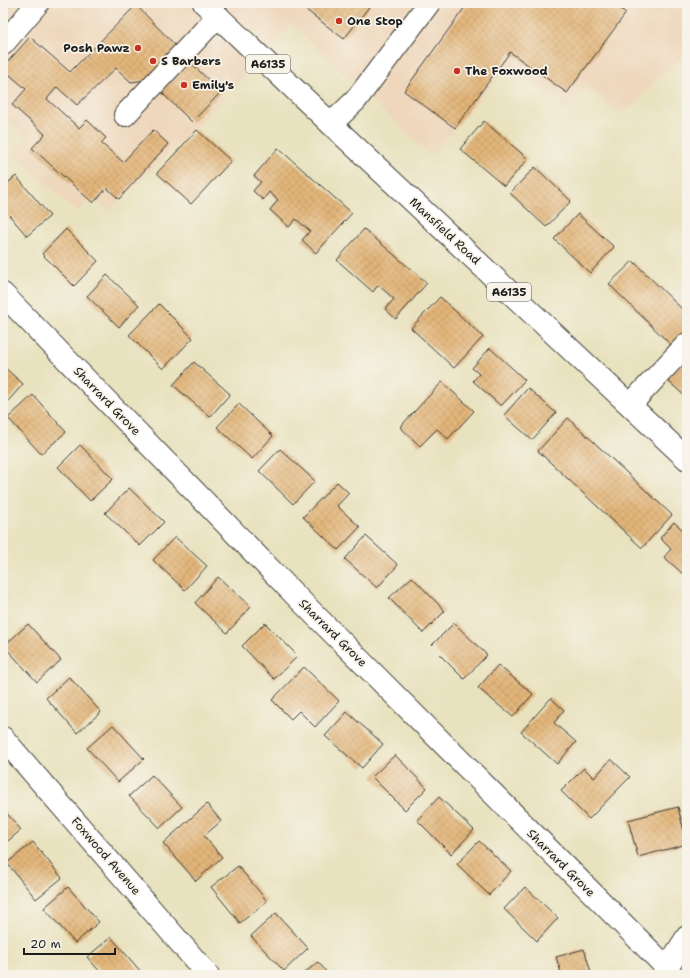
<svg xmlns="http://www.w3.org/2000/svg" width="690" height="978" viewBox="0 0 690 978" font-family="'Shantell Sans',sans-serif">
  <defs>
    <pattern id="building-cross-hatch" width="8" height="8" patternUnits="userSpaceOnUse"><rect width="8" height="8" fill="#e3b67a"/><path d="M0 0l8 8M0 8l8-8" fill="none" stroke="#c29c69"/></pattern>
  </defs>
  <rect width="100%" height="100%" fill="#f7f3e8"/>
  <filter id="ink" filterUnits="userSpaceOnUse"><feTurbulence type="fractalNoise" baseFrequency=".025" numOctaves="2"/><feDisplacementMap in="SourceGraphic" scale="8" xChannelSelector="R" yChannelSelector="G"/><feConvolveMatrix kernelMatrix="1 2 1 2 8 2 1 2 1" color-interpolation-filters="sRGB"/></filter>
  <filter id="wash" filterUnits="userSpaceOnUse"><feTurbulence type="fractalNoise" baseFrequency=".012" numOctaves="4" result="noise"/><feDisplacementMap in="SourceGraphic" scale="16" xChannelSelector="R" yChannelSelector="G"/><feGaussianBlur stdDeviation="0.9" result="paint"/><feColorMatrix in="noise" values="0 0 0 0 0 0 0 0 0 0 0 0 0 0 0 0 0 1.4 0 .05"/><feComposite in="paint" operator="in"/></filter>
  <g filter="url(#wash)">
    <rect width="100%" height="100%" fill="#e9e2bf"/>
    <polygon fill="#eed7bb" points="3,3 687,3 687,52 622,115 586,87 566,110 508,66 431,156 291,24 237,85 181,142 109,210 92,198 77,212 13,153 25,137 3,115"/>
    <g id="blocks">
      <g fill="url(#building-cross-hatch)">
        <polygon points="3,3 11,3 3,14"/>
        <polygon points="297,3 372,3 344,39"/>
        <polygon points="468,3 612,3 626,13 567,93 510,52 455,128 404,91"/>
        <polygon points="136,5 178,48 147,80 131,82 116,68 77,105 57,87 47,99 79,128 87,120 106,138 101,143 123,162 153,130 168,144 119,199 107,188 93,203 32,148 45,134 12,105 26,89 3,69 3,67 30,37 70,72"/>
        <polygon points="188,60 221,92 192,122 159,90"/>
        <polygon points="484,121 528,159 504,186 460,149"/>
        <polygon points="197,130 231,161 191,204 157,173"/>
        <polygon points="278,148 352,213 316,253 302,240 310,231 296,219 289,227 270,210 278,200 269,192 263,200 253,191 261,182 254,176"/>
        <polygon points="535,167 571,201 546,227 510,193"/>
        <polygon points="16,176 50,216 27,236 3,208 3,187"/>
        <polygon points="578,214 614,247 590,273 554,239"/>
        <polygon points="66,229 98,261 74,286 42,254"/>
        <polygon points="364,229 427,283 396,319 385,309 394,299 378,285 373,292 337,260"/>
        <polygon points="633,261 687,314 687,337 675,349 609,284"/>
        <polygon points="107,275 139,305 119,327 87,296"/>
        <polygon points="440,297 483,337 454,368 411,328"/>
        <polygon points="159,304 193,338 163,369 129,335"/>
        <polygon points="490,348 525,380 501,406 473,381 479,374 472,368"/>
        <polygon points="687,357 687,398 666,379"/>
        <polygon points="194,362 230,394 210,417 173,385"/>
        <polygon points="3,366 23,384 3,407"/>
        <polygon points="442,382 474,411 448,439 437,429 420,446 400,427"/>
        <polygon points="528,388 556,413 532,440 504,415"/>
        <polygon points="33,395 66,432 41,454 8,418"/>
        <polygon points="239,404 273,436 252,459 217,427"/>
        <polygon points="568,418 672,515 642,548 538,451"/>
        <polygon points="80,445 113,479 90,501 58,467"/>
        <polygon points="280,449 315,481 293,504 259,471"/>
        <polygon points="337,482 349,493 337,506 360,527 338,550 303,517"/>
        <polygon points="129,488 164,522 140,546 105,513"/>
        <polygon points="674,522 687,534 687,570 683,574 664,557 671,549 660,538"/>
        <polygon points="366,536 398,565 377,588 345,559"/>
        <polygon points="175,537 207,566 185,590 153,560"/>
        <polygon points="218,577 251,607 227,633 195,603"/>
        <polygon points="412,577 445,611 423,633 389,598"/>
        <polygon points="265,623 298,656 274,679 242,646"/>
        <polygon points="454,623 487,655 464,679 431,646"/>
        <polygon points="28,624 61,660 37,682 4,646"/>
        <polygon points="498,665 533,694 513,717 478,688"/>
        <polygon points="304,667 339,701 315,727 299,711 291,719 272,700"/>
        <polygon points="69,677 101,712 77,733 46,698"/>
        <polygon points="551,698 564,710 554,723 576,742 557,764 521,732"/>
        <polygon points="347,712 383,744 362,768 325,736"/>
        <polygon points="113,725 144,759 118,782 87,748"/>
        <polygon points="395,755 427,788 405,810 372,777"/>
        <polygon points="611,759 630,777 589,819 561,791 584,768 594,778"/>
        <polygon points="152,775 182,807 160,828 129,796"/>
        <polygon points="439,797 474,830 451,854 417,820"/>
        <polygon points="207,804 221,821 204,836 222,857 196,881 163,843"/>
        <polygon points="678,807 687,844 638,857 628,820"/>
        <polygon points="3,809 21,830 3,845"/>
        <polygon points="479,841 511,871 489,895 457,864"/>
        <polygon points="33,842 62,878 36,899 7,863"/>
        <polygon points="238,866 267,901 240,923 211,887"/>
        <polygon points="68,887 99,922 75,943 44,908"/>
        <polygon points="525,887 558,918 537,941 504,909"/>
        <polygon points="276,913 308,948 284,971 251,936"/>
        <polygon points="111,937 142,973 140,975 103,975 87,957"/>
        <polygon points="584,949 592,975 562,975 556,957"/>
        <polygon points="318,962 329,975 302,975"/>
      </g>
    </g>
  </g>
  <g filter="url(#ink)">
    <use href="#blocks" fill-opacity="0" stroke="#3b3a34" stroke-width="1"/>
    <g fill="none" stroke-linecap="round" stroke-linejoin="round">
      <g stroke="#3b3a34" stroke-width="24">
        <g id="minor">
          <polyline points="3,44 38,3"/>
          <polyline points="125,115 218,16"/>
          <polyline points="331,124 356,100 429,3"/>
          <polyline points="3,294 297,597 667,968"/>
          <polyline points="630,405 687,344"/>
          <polyline points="3,738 208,975"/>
          <polyline points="664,975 667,968 687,937"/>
        </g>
      </g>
      <g stroke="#3b3a34" stroke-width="24">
        <polyline id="major" points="204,3 331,124 687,459"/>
      </g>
      <use href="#minor" stroke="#fff" stroke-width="22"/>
      <use href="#major" stroke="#fff" stroke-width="22"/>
    </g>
  </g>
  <g fill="#c8321e" stroke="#f7f3e8" stroke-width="1.5">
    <circle cx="339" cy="21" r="4"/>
    <circle cx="138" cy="48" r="4"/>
    <circle cx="153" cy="61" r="4"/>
    <circle cx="457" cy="71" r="4"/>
    <circle cx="184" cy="85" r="4"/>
  </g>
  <g text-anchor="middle" stroke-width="3.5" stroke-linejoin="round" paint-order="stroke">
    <g fill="#f7f3e8" stroke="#5e5c59" stroke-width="1">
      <rect x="246" y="55" width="44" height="18" rx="3"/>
      <rect x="487" y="283" width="44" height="18" rx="3"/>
    </g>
    <g font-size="11" font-weight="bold" fill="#1c1c1c">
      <text x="268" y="68">A6135</text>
      <text x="509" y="296">A6135</text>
    </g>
    <g font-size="12" font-weight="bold" fill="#1c1c1c" stroke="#f7f3e8" text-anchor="start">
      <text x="347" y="25">One Stop</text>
      <text x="130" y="52" text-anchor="end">Posh Pawz</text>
      <text x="161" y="65">S Barbers</text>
      <text x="465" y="75">The Foxwood</text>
      <text x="192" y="89">Emily's</text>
    </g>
    <g font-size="12" fill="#1c1c1c" stroke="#f7f3e8">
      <text transform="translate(445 231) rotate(43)" y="4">Mansfield Road</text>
      <text transform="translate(107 401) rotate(46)" y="4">Sharrard Grove</text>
      <text transform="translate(333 633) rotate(45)" y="4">Sharrard Grove</text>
      <text transform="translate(106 856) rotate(49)" y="4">Foxwood Avenue</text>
      <text transform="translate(561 863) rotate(45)" y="4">Sharrard Grove</text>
    </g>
  </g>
  <rect width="690" height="978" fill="none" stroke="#f7f3e8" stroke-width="16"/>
  <path d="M24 948v6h91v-6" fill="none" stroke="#1c1c1c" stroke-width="2"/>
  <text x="30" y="948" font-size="12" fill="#1c1c1c" stroke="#f7f3e8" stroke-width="3" paint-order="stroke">20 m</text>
</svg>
